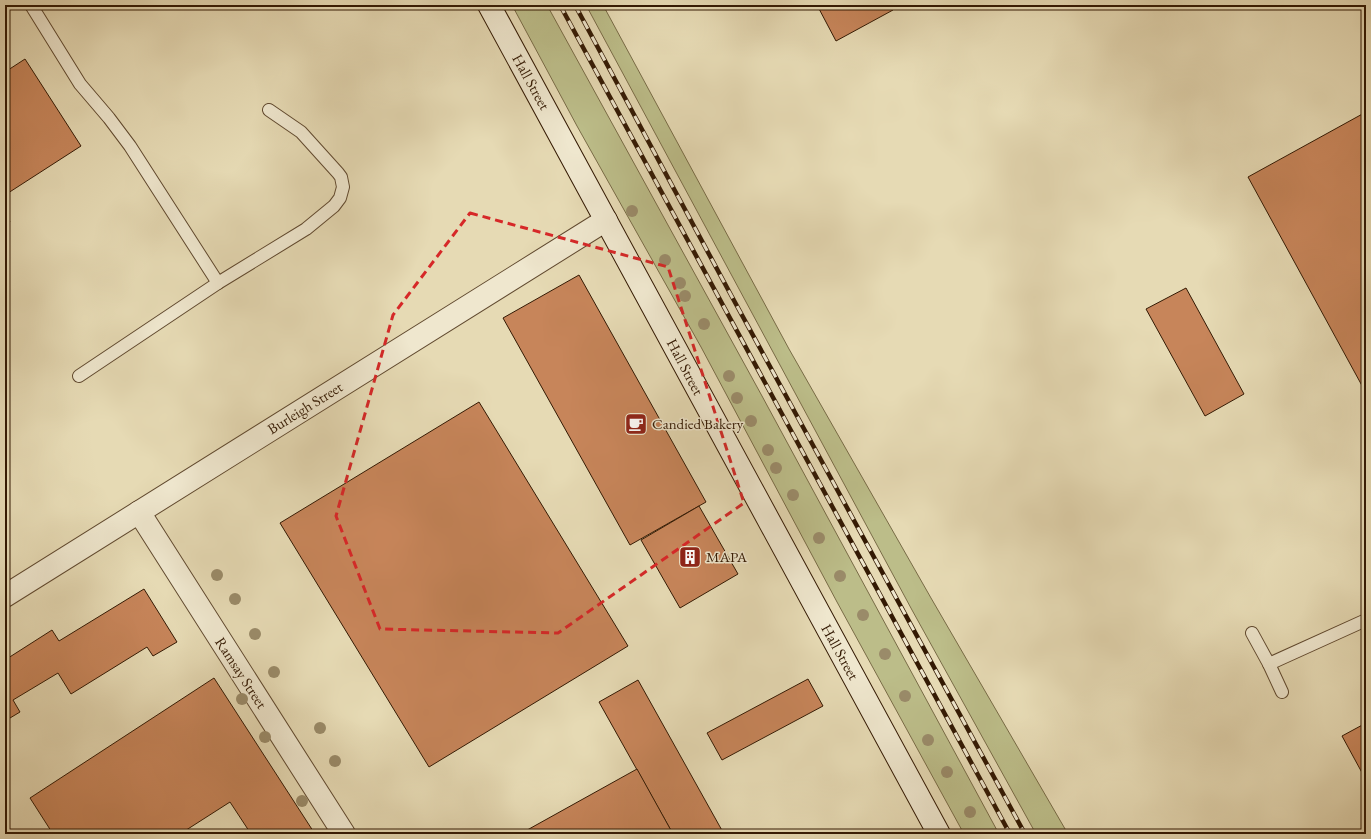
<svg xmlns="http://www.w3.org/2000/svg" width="1371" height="839" viewBox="0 0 1371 839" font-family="'EB Garamond',serif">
  <rect width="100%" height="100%" fill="#e6dab4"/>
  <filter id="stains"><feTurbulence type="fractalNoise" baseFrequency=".005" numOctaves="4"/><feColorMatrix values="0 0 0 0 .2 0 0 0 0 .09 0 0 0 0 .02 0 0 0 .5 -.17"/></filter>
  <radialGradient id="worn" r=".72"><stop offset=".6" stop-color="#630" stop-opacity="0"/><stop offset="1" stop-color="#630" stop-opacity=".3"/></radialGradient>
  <g fill="#bcbd89" stroke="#786b46">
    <polygon points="512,5 547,5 762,396 999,834 964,834 837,602 701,347 577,126"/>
    <polygon points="586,5 603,5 789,349 931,598 1068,834 1036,834 912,610"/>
  </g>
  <g fill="#c7855a" stroke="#331903">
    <polygon points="817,5 890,5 893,10 836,41"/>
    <polygon points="25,59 81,146 5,195 5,72"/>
    <polygon points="1366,112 1366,393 1248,177"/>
    <polygon points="5,214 10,222 5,226"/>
    <polygon points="579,275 706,502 630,545 503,318"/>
    <polygon points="1186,288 1244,394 1205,416 1146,309"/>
    <polygon points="479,402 628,646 429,767 280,523"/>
    <polygon points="699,506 738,574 680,608 641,540"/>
    <polygon points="144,589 177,642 153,656 147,647 71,694 58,673 13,700 20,712 5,721 5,660 52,630 59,641"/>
    <polygon points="214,678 315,834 251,834 230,802 180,834 53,834 30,798"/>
    <polygon points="808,679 823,706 722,760 707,733"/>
    <polygon points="638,680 724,834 673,834 599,702"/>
    <polygon points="1366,723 1366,780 1342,736"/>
    <polygon points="637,769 673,834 520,834"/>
  </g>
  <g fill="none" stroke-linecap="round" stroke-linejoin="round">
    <g stroke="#60492f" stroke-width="14">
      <g id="lane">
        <polyline points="31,5 80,84 109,118 130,146 218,283"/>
        <polyline points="79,376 218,283 306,229 334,206 340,198 343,187 341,177 338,173 301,132 269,110"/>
        <polyline points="1252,633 1269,664 1282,692"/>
        <polyline points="1269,664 1366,620"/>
      </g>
    </g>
    <g stroke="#60492f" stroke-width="24">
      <g id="street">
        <polyline points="139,512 344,834"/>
        <polyline points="5,596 606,220"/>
      </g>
    </g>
    <g stroke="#331903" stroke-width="24">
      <polyline id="secondary" points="489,5 939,834"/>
    </g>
    <use href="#lane" stroke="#efe7ce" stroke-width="12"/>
    <use href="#street" stroke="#efe7ce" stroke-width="22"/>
    <use href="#secondary" stroke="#efe7ce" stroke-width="22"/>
    <g stroke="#331903" stroke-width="4.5">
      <g id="rail">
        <polyline points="560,5 1010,834"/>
        <polyline points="575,5 731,295 1025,834"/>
      </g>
    </g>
    <use href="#rail" stroke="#efe7ce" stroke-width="3" stroke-dasharray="9" stroke-linecap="butt"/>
  </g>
  <g fill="#9a8b69">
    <circle cx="632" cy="211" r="6"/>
    <circle cx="665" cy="260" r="6"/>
    <circle cx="680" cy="283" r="6"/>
    <circle cx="685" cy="296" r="6"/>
    <circle cx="704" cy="324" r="6"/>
    <circle cx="729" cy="376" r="6"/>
    <circle cx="737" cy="398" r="6"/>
    <circle cx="751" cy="421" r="6"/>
    <circle cx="768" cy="450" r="6"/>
    <circle cx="776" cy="468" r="6"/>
    <circle cx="793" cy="495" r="6"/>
    <circle cx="819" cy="538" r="6"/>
    <circle cx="217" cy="575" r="6"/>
    <circle cx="840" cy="576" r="6"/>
    <circle cx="235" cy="599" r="6"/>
    <circle cx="863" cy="615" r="6"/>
    <circle cx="255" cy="634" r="6"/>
    <circle cx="885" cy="654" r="6"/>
    <circle cx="274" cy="672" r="6"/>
    <circle cx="905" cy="696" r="6"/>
    <circle cx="242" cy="699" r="6"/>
    <circle cx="320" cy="728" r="6"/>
    <circle cx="265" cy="737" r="6"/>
    <circle cx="928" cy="740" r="6"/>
    <circle cx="335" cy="761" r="6"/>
    <circle cx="947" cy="772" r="6"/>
    <circle cx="302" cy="801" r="6"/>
    <circle cx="970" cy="812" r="6"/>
  </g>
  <path fill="none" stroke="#d62828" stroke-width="3" stroke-dasharray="8 5" stroke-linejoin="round" d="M470,213l198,54 76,236 -186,130 -178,-4 -44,-113 57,-201z"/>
  <defs>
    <g id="cafe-square" transform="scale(1.15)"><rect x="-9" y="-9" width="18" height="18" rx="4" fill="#8f2418" stroke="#efe7ce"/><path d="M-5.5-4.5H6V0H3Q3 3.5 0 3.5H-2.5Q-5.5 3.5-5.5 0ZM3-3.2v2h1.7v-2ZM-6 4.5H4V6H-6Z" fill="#fff"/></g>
    <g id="building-square" transform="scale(1.15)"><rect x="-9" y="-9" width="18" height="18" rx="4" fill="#8f2418" stroke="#efe7ce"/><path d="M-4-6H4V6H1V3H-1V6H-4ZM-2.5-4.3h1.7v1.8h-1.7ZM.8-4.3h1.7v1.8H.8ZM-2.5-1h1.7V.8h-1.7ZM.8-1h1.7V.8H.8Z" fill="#fff"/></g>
  </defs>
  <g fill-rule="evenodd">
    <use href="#cafe-square" x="636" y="424"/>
    <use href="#building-square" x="690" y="557"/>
  </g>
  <g text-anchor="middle" stroke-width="3" stroke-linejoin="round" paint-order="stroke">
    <g font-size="15" fill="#331903" stroke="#efe7ce">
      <text transform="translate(531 82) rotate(61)" y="5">Hall Street</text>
      <text transform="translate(685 367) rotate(62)" y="5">Hall Street</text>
      <text transform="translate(305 408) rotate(-32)" y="5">Burleigh Street</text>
      <text transform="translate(840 652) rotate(61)" y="5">Hall Street</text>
      <text transform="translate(241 673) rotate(57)" y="5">Ramsay Street</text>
    </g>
    <g font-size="15" fill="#331903" stroke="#efe7ce" text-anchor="start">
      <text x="652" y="429">Candied Bakery</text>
      <text x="706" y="562">MAPA</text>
    </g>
  </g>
  <rect width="1371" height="839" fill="none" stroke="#e6dab4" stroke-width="20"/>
  <rect x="6" y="6" width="1359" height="827" fill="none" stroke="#331903" stroke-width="2"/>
  <rect x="10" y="10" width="1351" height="819" fill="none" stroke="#331903"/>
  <rect width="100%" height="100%" filter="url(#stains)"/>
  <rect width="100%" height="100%" fill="url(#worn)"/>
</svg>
